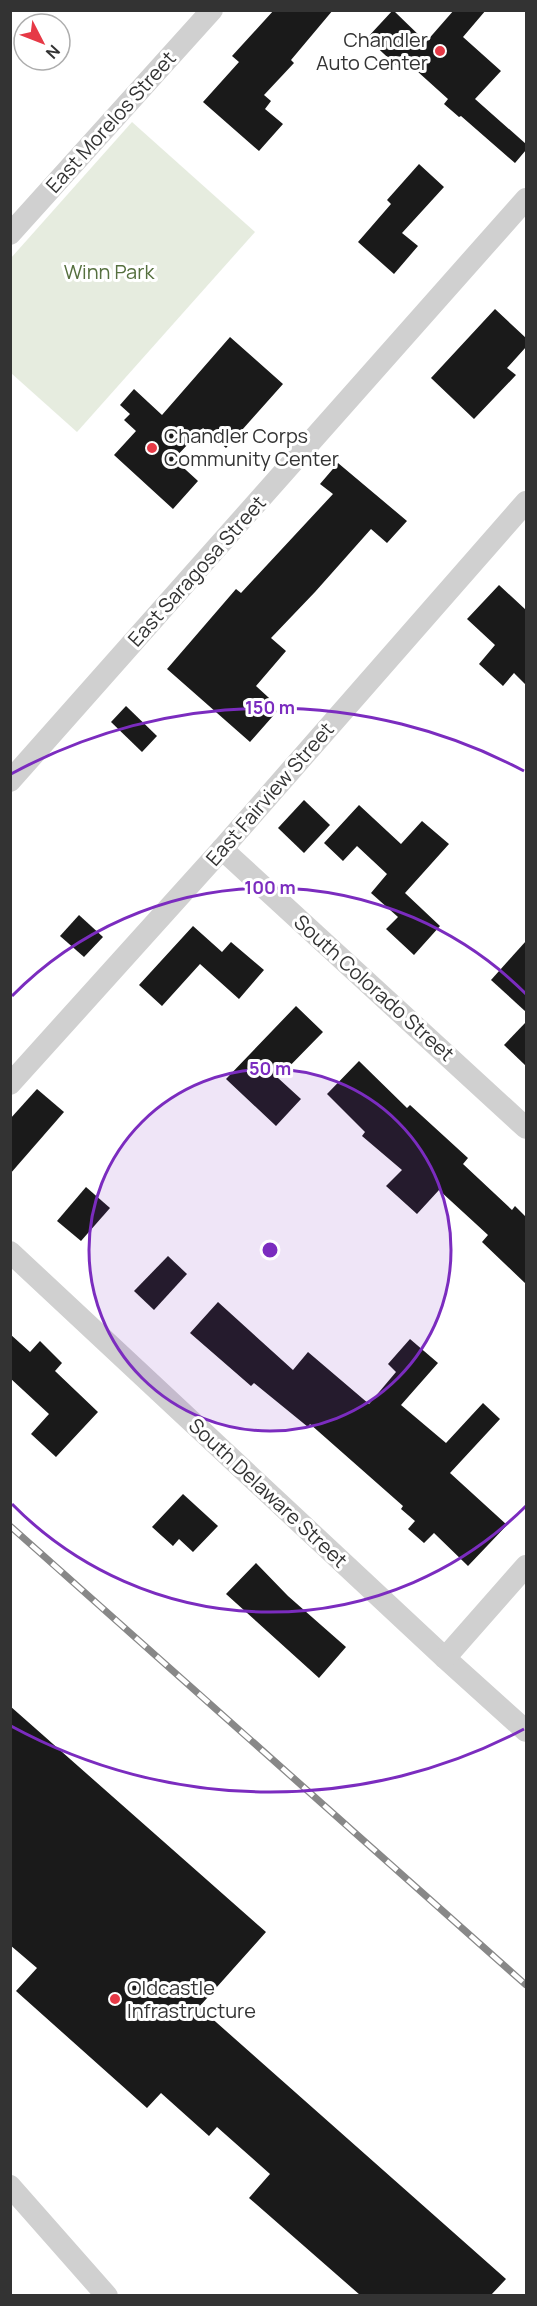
<svg xmlns="http://www.w3.org/2000/svg" width="537" height="2306" viewBox="0 0 537 2306" font-family="Manrope,sans-serif">
  <rect width="100%" height="100%" fill="#fff"/>
  <polygon fill="#e6ecdf" points="132,122 255,232 77,432 11,373 11,258"/>
  <g fill="#1a1a1a">
    <polygon points="274,10 333,10 291,60 294,63 264,95 271,101 265,109 283,124 259,151 203,102 239,62 232,56"/>
    <polygon points="393,10 426,42 454,10 486,10 463,37 501,71 475,99 526,144 526,150 515,163 461,116 459,117 444,104 448,99 407,62 400,69 367,38"/>
    <polygon points="419,164 444,187 402,233 418,246 394,274 358,242 391,204 387,200"/>
    <polygon points="495,309 526,338 526,347 507,368 516,375 474,419 431,378"/>
    <polygon points="230,337 283,384 226,448 203,428 174,459 198,481 173,509 114,455 136,431 124,420 130,414 120,405 134,389 162,415"/>
    <polygon points="338,463 407,521 387,543 371,529 315,592 271,638 286,651 256,686 280,708 250,742 167,669 236,589 241,593 333,494 320,484"/>
    <polygon points="499,585 526,610 526,685 514,673 503,686 479,664 495,645 467,619"/>
    <polygon points="126,706 157,736 142,752 111,722"/>
    <polygon points="304,800 330,825 304,853 278,828"/>
    <polygon points="359,805 401,844 422,821 449,844 405,893 440,926 414,955 386,929 398,917 371,893 387,874 357,846 343,861 324,843"/>
    <polygon points="79,915 103,937 84,957 60,936"/>
    <polygon points="193,926 222,952 231,942 264,970 239,999 200,964 162,1006 139,985"/>
    <polygon points="526,941 526,1012 491,980"/>
    <polygon points="296,1006 323,1032 278,1078 301,1099 276,1126 226,1079"/>
    <polygon points="526,1022 526,1066 504,1045"/>
    <polygon points="359,1061 407,1108 410,1105 468,1158 463,1164 512,1210 515,1206 526,1217 526,1284 482,1242 488,1235 439,1190 417,1214 386,1186 402,1170 362,1136 365,1132 327,1094"/>
    <polygon points="37,1089 64,1112 10,1174 10,1119"/>
    <polygon points="86,1187 110,1208 81,1241 57,1221"/>
    <polygon points="168,1256 187,1274 154,1310 134,1291"/>
    <polygon points="218,1302 293,1370 308,1352 369,1404 396,1372 388,1364 410,1339 438,1363 401,1405 446,1443 483,1403 500,1419 450,1473 507,1525 468,1566 434,1533 424,1543 408,1529 415,1521 401,1509 403,1506 310,1424 308,1427 254,1383 251,1386 190,1333"/>
    <polygon points="10,1334 30,1352 40,1341 62,1363 55,1371 98,1412 56,1457 31,1434 49,1414 10,1378"/>
    <polygon points="183,1494 218,1526 193,1552 179,1539 173,1546 152,1527"/>
    <polygon points="256,1563 288,1596 346,1647 319,1678 226,1594"/>
    <polygon points="10,1706 266,1932 199,2007 506,2279 491,2295 360,2295 249,2198 270,2174 217,2127 209,2136 161,2093 147,2108 16,1991 37,1968 10,1945"/>
  </g>
  <g fill="none" stroke-linecap="round" stroke-linejoin="round">
    <g stroke="#d0d0d0" stroke-width="22">
      <polyline points="10,234 212,10"/>
      <polyline points="10,781 526,199"/>
      <polyline points="222,849 526,1128"/>
      <polyline points="10,1084 222,849 526,502"/>
      <polyline points="10,1252 445,1658 526,1731"/>
      <polyline points="445,1658 526,1566"/>
      <polyline points="10,2186 107,2296"/>
    </g>
    <g stroke="#888" stroke-width="7">
      <polyline id="rail" points="10,1526 526,1985"/>
    </g>
    <use href="#rail" stroke="#fff" stroke-width="4.5" stroke-dasharray="14" stroke-linecap="butt"/>
  </g>
  <circle cx="270" cy="1250" r="181" fill="#7b2cbf" fill-opacity=".12"/>
  <g fill="none" stroke="#7b2cbf" stroke-width="3">
    <circle cx="270" cy="1250" r="181"/>
    <path d="M526 1506A362 362 0 0 1 12 1504M12 996A362 362 0 0 1 526 994"/>
    <path d="M524 1729A542 542 0 0 1 11 1726M11 774A542 542 0 0 1 524 771"/>
  </g>
  <g fill="#e63946" stroke="#fff" stroke-width="2">
    <circle cx="440" cy="51" r="6"/>
    <circle cx="152" cy="448" r="6"/>
    <circle cx="115" cy="1999" r="6"/>
  </g>
  <g text-anchor="middle" stroke-width="6" stroke-linejoin="round" paint-order="stroke">
    <g font-size="20" fill="#333" stroke="#fff" text-anchor="start">
      <text x="428" y="47" text-anchor="end">Chandler<tspan x="428" dy="23">Auto Center</tspan></text>
      <text x="164" y="443">Chandler Corps<tspan x="164" dy="23">Community Center</tspan></text>
      <text x="127" y="1995">Oldcastle<tspan x="127" dy="23">Infrastructure</tspan></text>
    </g>
    <g font-size="20" fill="#333" stroke="#fff">
      <text transform="translate(111 122) rotate(-48)" y="7">East Morelos Street</text>
      <text transform="translate(197 571) rotate(-48)" y="7">East Saragosa Street</text>
      <text transform="translate(270 794) rotate(-49)" y="7">East Fairview Street</text>
      <text transform="translate(374 988) rotate(42)" y="7">South Colorado Street</text>
      <text transform="translate(268 1493) rotate(43)" y="7">South Delaware Street</text>
    </g>
    <g font-size="20" fill="#56703f" stroke="#fff">
      <text x="109" y="279">Winn Park</text>
    </g>
  </g>
  <circle cx="270" cy="1250" r="9" fill="#7b2cbf" stroke="#fff" stroke-width="3"/>
  <g font-size="18" text-anchor="middle" font-weight="bold" fill="#7b2cbf" stroke="#fff" stroke-width="6" stroke-linejoin="round" paint-order="stroke">
    <text x="270" y="714">150 m</text>
    <text x="270" y="894">100 m</text>
    <text x="270" y="1075">50 m</text>
  </g>
  <rect width="537" height="2306" fill="none" stroke="#333333" stroke-width="24"/>
  <g transform="translate(42 42) rotate(132)"><circle r="28" fill="#ffffff" stroke="#adadad" stroke-width="1.5"/>
  <path d="M0-4.5L10 22L0 15L-10 22Z" fill="#e63946"/>
  <text y="-9" font-size="16" font-weight="bold" text-anchor="middle" fill="#333333">N</text>
  </g>
</svg>
